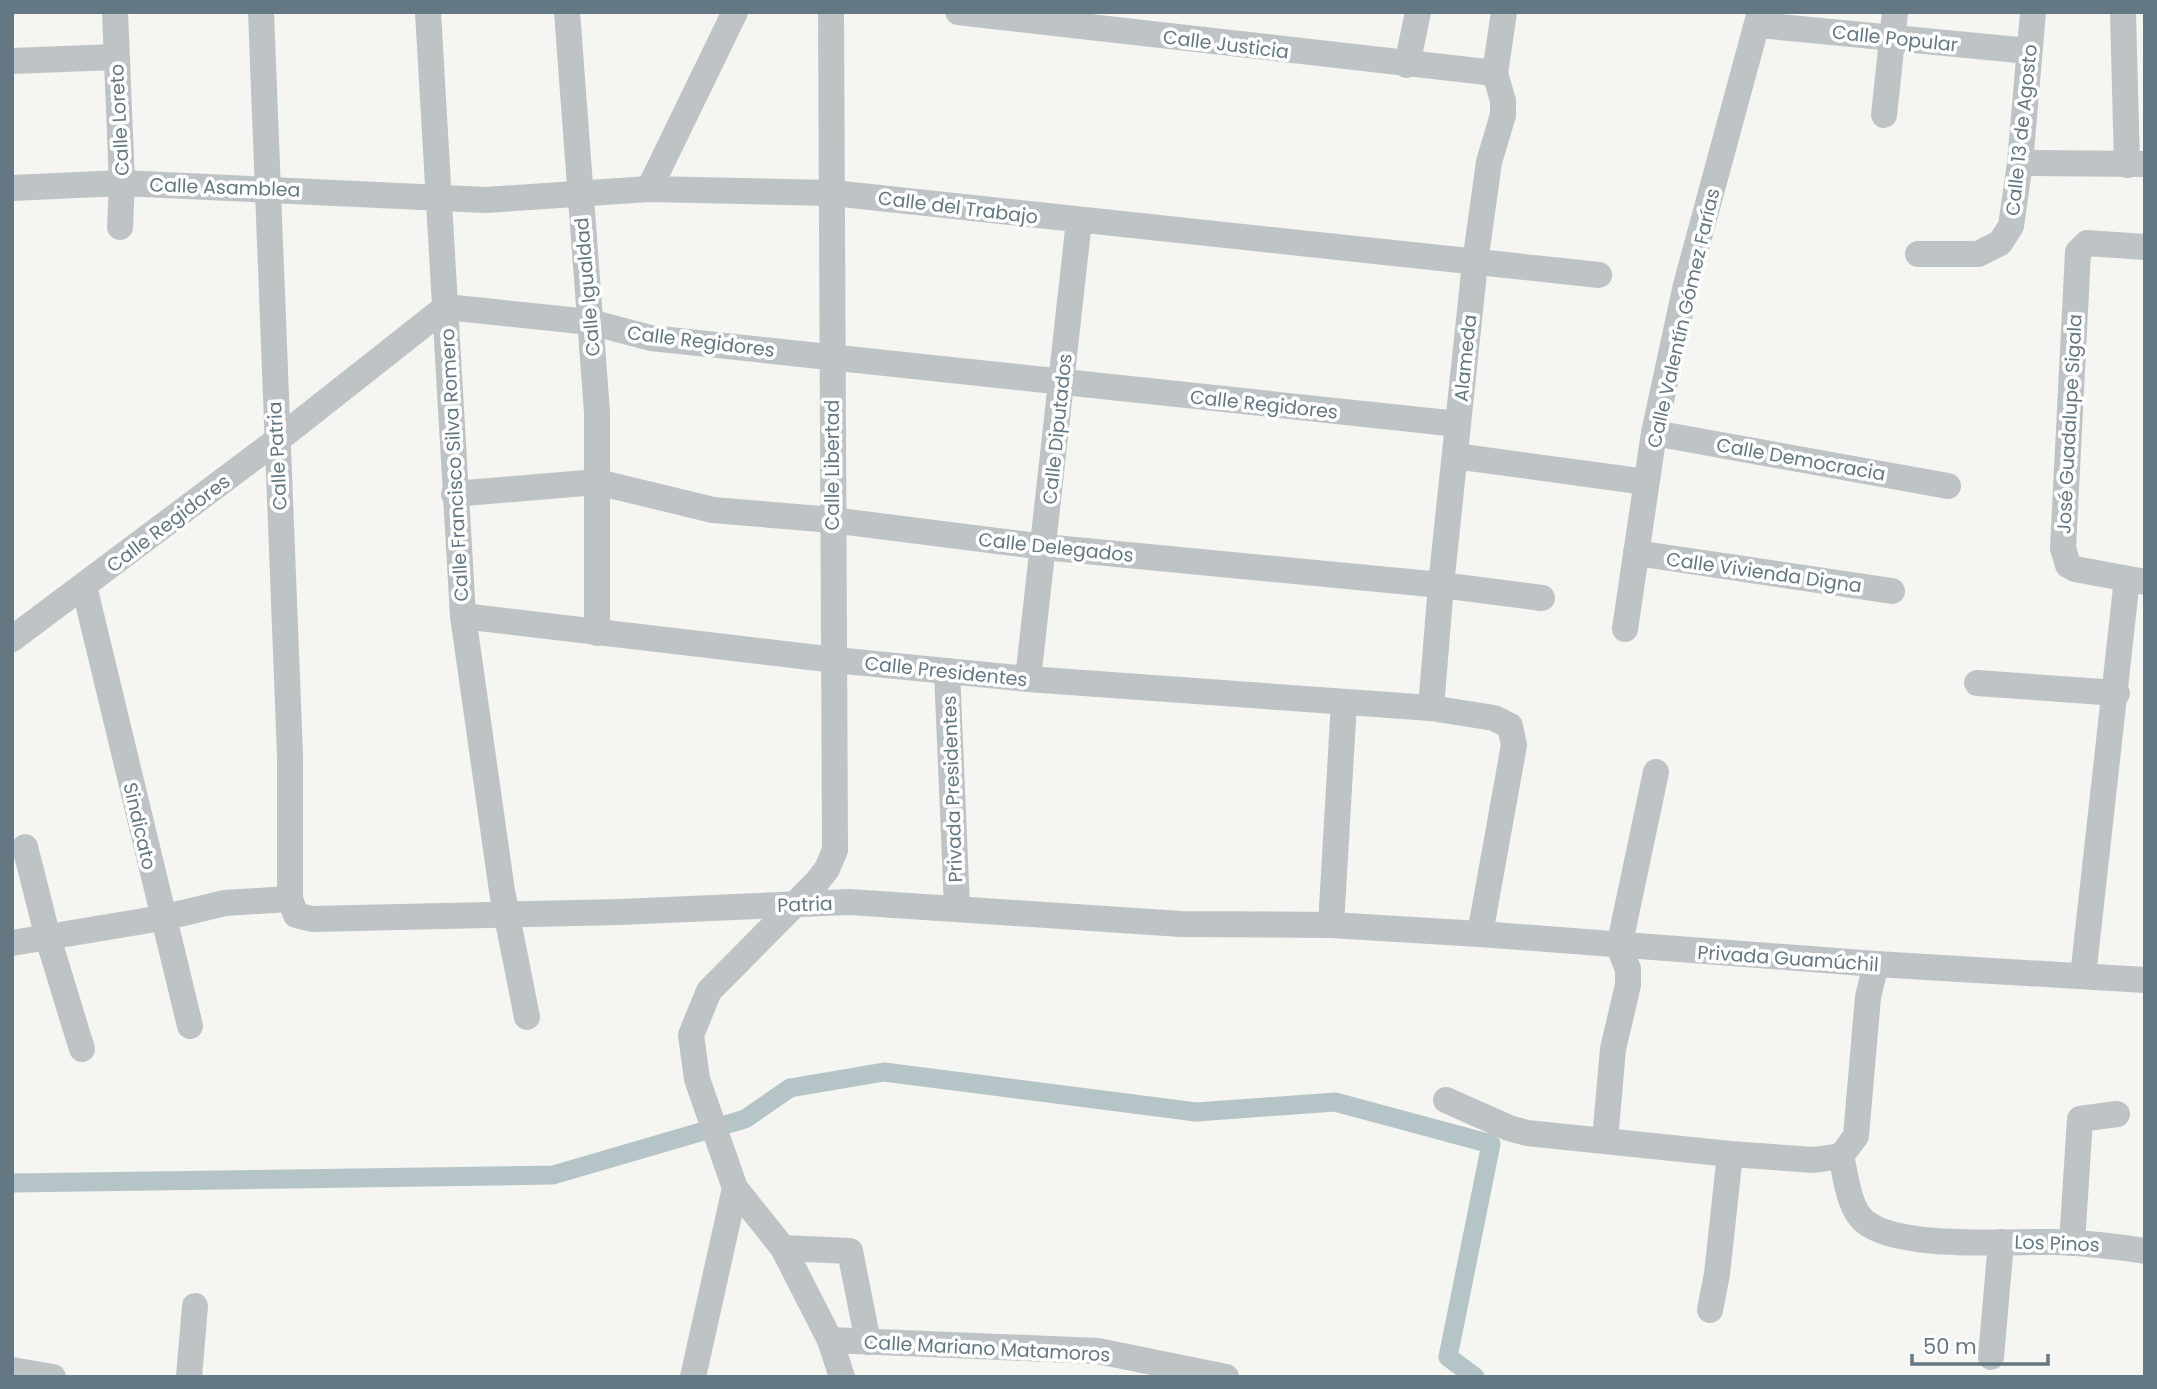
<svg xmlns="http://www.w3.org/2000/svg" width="2157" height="1389" viewBox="0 0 2157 1389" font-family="Poppins,sans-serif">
  <rect width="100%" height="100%" fill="#f5f5f1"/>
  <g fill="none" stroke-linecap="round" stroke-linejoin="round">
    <polyline stroke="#b5c4c7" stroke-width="19" points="12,1183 553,1175 745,1119 790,1088 884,1072 1196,1112 1335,1102 1491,1144 1448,1357 1475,1377"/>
    <g stroke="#bec3c6" stroke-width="26">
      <polyline points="115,12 122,183 120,227"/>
      <polyline points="261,12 290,755 290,899 296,915 312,919 620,912 849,902 1181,924 1331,925 1480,934"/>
      <polyline points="428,12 463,616 502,891 527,1017"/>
      <polyline points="567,12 597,412 597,482 713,510 832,520 1044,547 1441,585 1542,598"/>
      <polyline points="958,12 1495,73"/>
      <polyline points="2123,12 2127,165"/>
      <polyline points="1759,25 2029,51"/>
      <polyline points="12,61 116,57"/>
      <polyline points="1407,65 1418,12"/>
      <polyline points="1884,115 1895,12"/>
      <polyline points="2020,163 2145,164"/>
      <polyline points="12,188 122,183 486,200 649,189 833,193 1599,275"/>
      <polyline points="649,189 735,12"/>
      <polyline points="2145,247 2087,243 2078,252 2063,548 2068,565 2075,569 2145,582"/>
      <polyline points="1918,254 1978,254 2000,243 2011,226 2020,163 2033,12"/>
      <polyline points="1654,433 1948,486"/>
      <polyline points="1455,456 1646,482"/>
      <polyline points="454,494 597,482 597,633"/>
      <polyline points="1636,553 1892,591"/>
      <polyline points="84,586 190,1026"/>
      <polyline points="463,616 835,660 1028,679 1431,708 1494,718 1510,726 1514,745 1480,934 1876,964 2145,980"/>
      <polyline points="1625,629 1654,433 1686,285 1760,12"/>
      <polyline points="12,639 276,441 446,307 590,322 651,338 1458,424"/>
      <polyline points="947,671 957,907"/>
      <polyline points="1028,679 1079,221"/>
      <polyline points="1977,683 2117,693"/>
      <polyline points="1431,708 1441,585 1475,263 1489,162 1503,115 1503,101 1495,73 1504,12"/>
      <polyline points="25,847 48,938 82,1049"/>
      <polyline points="1331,925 1344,702"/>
      <polyline points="12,943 162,918 225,903 290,899"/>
      <polyline points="2083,976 2127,579"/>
      <polyline points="1446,1100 1509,1128 1527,1133 1730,1154 1814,1160 1841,1156 1856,1136 1868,997 1876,964"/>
      <polyline points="1605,1140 1613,1049 1628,985 1628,969 1619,947 1656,772"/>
      <path d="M1841,1156c5,19 7,51 23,65 33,29 145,20 190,21 30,1 60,4 91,9"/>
      <polyline points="735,1188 783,1248 830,1340 842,1377"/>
      <polyline points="2072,1243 2080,1119 2117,1114"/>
      <polyline points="783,1248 850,1251 868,1342"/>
      <polyline points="1710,1310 1717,1274 1730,1154"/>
      <polyline points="830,1340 1098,1351 1226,1377"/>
      <polyline points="1991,1357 2001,1242"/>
      <polyline points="12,1370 53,1377"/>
      <polyline points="189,1377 195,1306"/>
      <polyline points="693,1377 735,1188 697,1079 691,1035 709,991 816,883 827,869 835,850 831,12"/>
    </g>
  </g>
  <g text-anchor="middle" stroke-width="7" stroke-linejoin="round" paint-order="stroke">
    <g font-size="19" fill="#647883" stroke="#fff">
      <text transform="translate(1895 38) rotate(6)" y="7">Calle Popular</text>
      <text transform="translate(1226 44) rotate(7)" y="7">Calle Justicia</text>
      <text transform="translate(119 120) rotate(-93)" y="7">Calle Loreto</text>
      <text transform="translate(2021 130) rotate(-84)" y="7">Calle 13 de Agosto</text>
      <text transform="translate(225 187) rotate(2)" y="7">Calle Asamblea</text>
      <text transform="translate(958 207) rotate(7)" y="7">Calle del Trabajo</text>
      <text transform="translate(587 287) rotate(-95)" y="7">Calle Igualdad</text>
      <text transform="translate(1683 318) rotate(-77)" y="7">Calle Valentín Gómez Farías</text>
      <text transform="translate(701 341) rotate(7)" y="7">Calle Regidores</text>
      <text transform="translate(1465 358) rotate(-84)" y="7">Alameda</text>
      <text transform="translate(1264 404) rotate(6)" y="7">Calle Regidores</text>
      <text transform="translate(2069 424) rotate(-87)" y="7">José Guadalupe Sigala</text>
      <text transform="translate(1057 429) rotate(-84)" y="7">Calle Diputados</text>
      <text transform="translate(277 456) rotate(-93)" y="7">Calle Patria</text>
      <text transform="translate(1801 459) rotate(10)" y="7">Calle Democracia</text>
      <text transform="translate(454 465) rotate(-93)" y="7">Calle Francisco Silva Romero</text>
      <text transform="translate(832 465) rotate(-90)" y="7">Calle Libertad</text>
      <text transform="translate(168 523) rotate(-37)" y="7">Calle Regidores</text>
      <text transform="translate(1056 547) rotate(6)" y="7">Calle Delegados</text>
      <text transform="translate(1764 572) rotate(8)" y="7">Calle Vivienda Digna</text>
      <text transform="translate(946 671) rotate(6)" y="7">Calle Presidentes</text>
      <text transform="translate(952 789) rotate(-92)" y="7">Privada Presidentes</text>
      <text transform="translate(140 826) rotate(77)" y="7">Sindicato</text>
      <text transform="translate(805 904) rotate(-2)" y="7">Patria</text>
      <text transform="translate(1788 958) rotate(4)" y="7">Privada Guamúchil</text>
      <text transform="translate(2057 1243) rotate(2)" y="7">Los Pinos</text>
      <text transform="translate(987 1348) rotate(3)" y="7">Calle Mariano Matamoros</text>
    </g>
  </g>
  <rect width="2157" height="1389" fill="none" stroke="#647883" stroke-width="28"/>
  <path d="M1912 1354v10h136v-10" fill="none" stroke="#647883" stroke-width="3.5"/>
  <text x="1923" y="1354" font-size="21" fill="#647883" stroke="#ffffff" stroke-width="5" paint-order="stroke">50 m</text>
</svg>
